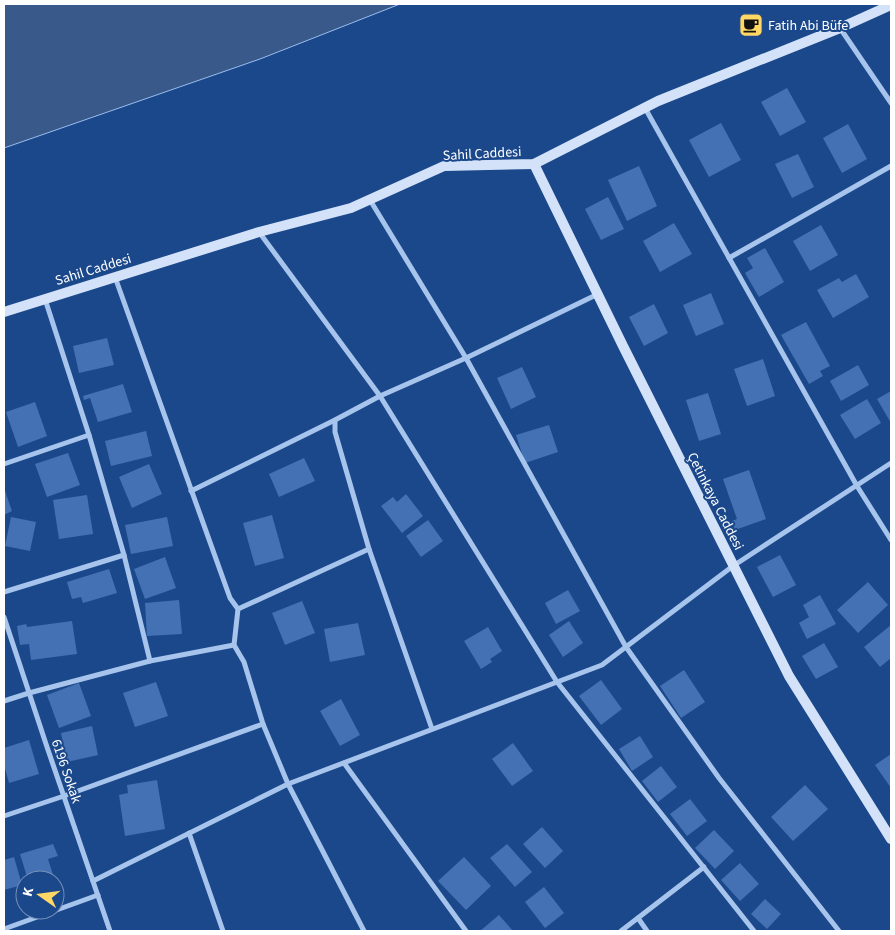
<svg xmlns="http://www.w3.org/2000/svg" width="895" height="935" viewBox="0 0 895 935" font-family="'Source Sans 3',sans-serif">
  <rect width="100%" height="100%" fill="#1b488b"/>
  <polygon fill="#38598a" stroke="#9abeef" points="4,4 400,4 260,59 4,148"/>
  <g fill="#4471b3">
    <polygon points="787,88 806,122 780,136 761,102"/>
    <polygon points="721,123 741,160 709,177 689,140"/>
    <polygon points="848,124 867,159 842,173 823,138"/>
    <polygon points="798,154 814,187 792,198 775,164"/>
    <polygon points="639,166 657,206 627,221 608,180"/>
    <polygon points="608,197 624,229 601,240 585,209"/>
    <polygon points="674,223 692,254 660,272 643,241"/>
    <polygon points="821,225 838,255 810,271 793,241"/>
    <polygon points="765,248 784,282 759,297 745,273 753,268 747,258"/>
    <polygon points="856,274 869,297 833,318 817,290 839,278 842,282"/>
    <polygon points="711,293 724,324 696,336 683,305"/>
    <polygon points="654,304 668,333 644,346 629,317"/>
    <polygon points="806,322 830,366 820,371 823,376 809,384 781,335"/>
    <polygon points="107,338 114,365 79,373 73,346"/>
    <polygon points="763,359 775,396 747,406 734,369"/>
    <polygon points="858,365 869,385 841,401 830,381"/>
    <polygon points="522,367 536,397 511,409 497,378"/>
    <polygon points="123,384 132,412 98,422 90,398 84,400 83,396"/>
    <polygon points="891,391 891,423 877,399"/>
    <polygon points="708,393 721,434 699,441 686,400"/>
    <polygon points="867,399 881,423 855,439 840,415"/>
    <polygon points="35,402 47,436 18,447 6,412"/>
    <polygon points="549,425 558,452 525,463 516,435"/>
    <polygon points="146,431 152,456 111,466 105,441"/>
    <polygon points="68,453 80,485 47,497 35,464"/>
    <polygon points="304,458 315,481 279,497 269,474"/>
    <polygon points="149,464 162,494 132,508 119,477"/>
    <polygon points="749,470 766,519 735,530 732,521 737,519 723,479"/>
    <polygon points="4,488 12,511 4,515"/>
    <polygon points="406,494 423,516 402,533 381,506 393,497 397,502"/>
    <polygon points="87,495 93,534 59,539 53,500"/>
    <polygon points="272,515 284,558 255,566 243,523"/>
    <polygon points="11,517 36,522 30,551 5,546"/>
    <polygon points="167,517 173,546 131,554 125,525"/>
    <polygon points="428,520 443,541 421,557 406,536"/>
    <polygon points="780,555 796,585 773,597 757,567"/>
    <polygon points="165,557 176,588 145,599 134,569"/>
    <polygon points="109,569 117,593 83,603 81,597 72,599 67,582"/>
    <polygon points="868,582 888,605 858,633 837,610"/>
    <polygon points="568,590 580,611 556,624 545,603"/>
    <polygon points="820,595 836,624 807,639 799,623 809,617 803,605"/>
    <polygon points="179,600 182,634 147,636 145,603"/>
    <polygon points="302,601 315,633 285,645 272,613"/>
    <polygon points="72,621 77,654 31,660 29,644 20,645 17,626 26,624 27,627"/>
    <polygon points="569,621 583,643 563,657 549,635"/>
    <polygon points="358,623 365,655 330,662 324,629"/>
    <polygon points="891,625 891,658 880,667 864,647"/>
    <polygon points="488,627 502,651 490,659 492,662 481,669 464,641"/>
    <polygon points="824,643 838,667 816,679 802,656"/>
    <polygon points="684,670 705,702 681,718 660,686"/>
    <polygon points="601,680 622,709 601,725 579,696"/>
    <polygon points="156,682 168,716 135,727 123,693"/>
    <polygon points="79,683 91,716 59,728 47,695"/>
    <polygon points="341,699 360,735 340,746 320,711"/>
    <polygon points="92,726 98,755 67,762 61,733"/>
    <polygon points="640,736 653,757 632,771 619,749"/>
    <polygon points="29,740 39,774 9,783 4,765 4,748"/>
    <polygon points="513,743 533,771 512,786 492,759"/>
    <polygon points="891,754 891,788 875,765"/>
    <polygon points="661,766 677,787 658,802 642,781"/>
    <polygon points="157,780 165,829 125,836 119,795 128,793 127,785"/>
    <polygon points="805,785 828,809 793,841 771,817"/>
    <polygon points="690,799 707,821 687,836 670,814"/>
    <polygon points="542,827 563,851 545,868 523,844"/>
    <polygon points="714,830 734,851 715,869 695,848"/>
    <polygon points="53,844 58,856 48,859 54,878 47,880 28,880 20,854"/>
    <polygon points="507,844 532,872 515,887 490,858"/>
    <polygon points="14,857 22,885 4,890 4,860"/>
    <polygon points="464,857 491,886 466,910 438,881"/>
    <polygon points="740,863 759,884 740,901 721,880"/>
    <polygon points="544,887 564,913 545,928 525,902"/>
    <polygon points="765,899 781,914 767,929 751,914"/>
    <polygon points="499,915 513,931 480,931"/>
  </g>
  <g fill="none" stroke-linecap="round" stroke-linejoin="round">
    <g stroke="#a7c4ed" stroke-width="5">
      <polyline points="840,28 891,103"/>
      <polyline points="645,108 857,486 891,540"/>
      <polyline points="370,200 466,358 626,647 719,778 839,931"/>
      <polyline points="259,232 380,396 557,682 754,931"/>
      <polyline points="729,258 891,166"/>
      <polyline points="115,277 230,598 238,609 234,645 244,662 263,724 288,784 364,931"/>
      <polyline points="45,299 89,435 124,555 150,661"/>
      <polyline points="335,420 335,432 369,549 432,729"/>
      <polyline points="4,464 89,435"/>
      <polyline points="191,491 335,420 380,396 466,358 598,294"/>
      <polyline points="4,592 124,555"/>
      <polyline points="238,609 369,549"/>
      <polyline points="4,617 47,747 110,931"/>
      <polyline points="4,701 29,693 150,661 234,645"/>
      <polyline points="344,763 466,931"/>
      <polyline points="4,816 64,796 263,724"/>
      <polyline points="189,833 223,931"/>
      <polyline points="93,881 288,784 602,665 733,566 891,463"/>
      <polyline points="638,918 647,931"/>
      <polyline points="4,929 98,895"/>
      <polyline points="621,931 704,867"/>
    </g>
    <g stroke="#d3e2f9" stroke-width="10">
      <polyline points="534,164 623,346 789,676 891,839"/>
      <polyline points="4,312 259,232 351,208 444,166 534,164 658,101 840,28 891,5"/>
    </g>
  </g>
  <defs>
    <g id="cafe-square" transform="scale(1.25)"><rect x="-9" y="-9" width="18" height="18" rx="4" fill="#fed764" stroke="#1b488b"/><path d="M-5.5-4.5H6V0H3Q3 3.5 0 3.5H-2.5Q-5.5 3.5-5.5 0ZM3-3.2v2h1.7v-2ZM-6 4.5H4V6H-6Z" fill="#111"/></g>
  </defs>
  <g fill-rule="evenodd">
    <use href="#cafe-square" x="751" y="25"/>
  </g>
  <g text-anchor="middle" stroke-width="4" stroke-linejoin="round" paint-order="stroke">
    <g font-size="14" fill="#fff" stroke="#1b488b" text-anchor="start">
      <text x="768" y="30">Fatih Abi Büfe</text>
    </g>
    <g font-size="14" fill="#fff" stroke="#1b488b">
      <text transform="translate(482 153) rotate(-3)" y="5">Sahil Caddesi</text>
      <text transform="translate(93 269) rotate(-17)" y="5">Sahil Caddesi</text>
      <text transform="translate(716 501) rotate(63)" y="5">Çetinkaya Caddesi</text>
      <text transform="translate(67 771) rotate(71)" y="5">6196 Sokak</text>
    </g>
  </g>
  <rect width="895" height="935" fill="none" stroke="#ffffff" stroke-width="10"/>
  <g transform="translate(40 895) rotate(284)"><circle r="24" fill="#1b488b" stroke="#7691b9"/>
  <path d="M0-4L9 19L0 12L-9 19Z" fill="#fed764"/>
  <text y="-8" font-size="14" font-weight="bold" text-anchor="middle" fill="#ffffff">K</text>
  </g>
</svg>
